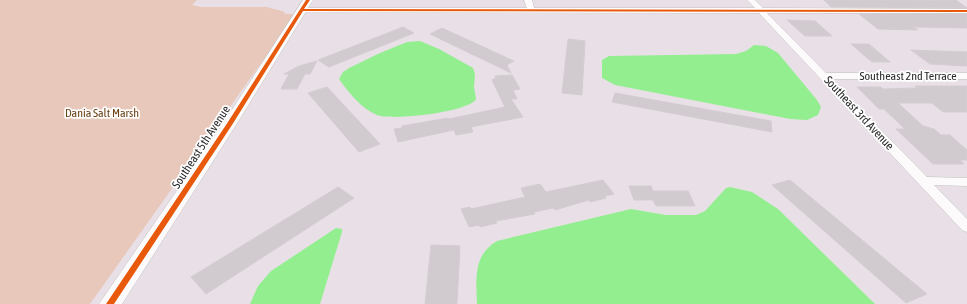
<svg xmlns="http://www.w3.org/2000/svg" width="967" height="304" viewBox="0 0 967 304" font-family="'Asap Condensed',sans-serif">
  <rect width="100%" height="100%" fill="#e9e0e7"/>
  <polygon fill="#e7c8bb" points="0,0 197,0 192,5 201,7 267,7 285,12 284,14 296,14 90,304 0,304"/>
  <g fill="#93ee90">
    <path d="M420,41l19,8 34,19 2,6 -1,13 2,12c-7,13 -84,22 -99,16 -15,-6 -29,-23 -38,-36l4,-7 6,-4 31,-15 27,-11z"/>
    <polygon points="754,45 766,46 778,53 817,100 821,107 818,115 807,120 790,119 615,85 602,78 602,60 609,56 736,54 746,51"/>
    <path d="M730,187l22,5 26,17 97,95h-398c-1,-25 -4,-49 20,-63l134,-32 35,6h30l9,-4 21,-23z"/>
    <polygon points="336,228 342,229 342,232 320,304 250,304 258,286 271,271"/>
  </g>
  <g fill="#d1cbcf" stroke="#d4ccd2">
    <polygon points="824,0 956,0 967,8 831,7"/>
    <polygon points="859,14 967,14 967,28 914,27 918,30 878,29"/>
    <polygon points="787,20 815,21 832,36 805,36"/>
    <polygon points="403,27 414,33 329,67 318,60"/>
    <polygon points="442,28 514,61 507,65 511,73 430,34"/>
    <polygon points="568,39 585,41 582,95 562,93"/>
    <polygon points="851,44 869,44 890,62 872,62"/>
    <polygon points="911,50 967,52 967,66 930,64"/>
    <polygon points="317,61 310,74 305,74 297,89 281,89 289,74 284,74 299,66"/>
    <polygon points="512,75 520,89 513,90 517,99 511,99 523,117 471,127 473,132 456,135 454,130 398,142 394,129 402,128 402,126 448,118 449,119 505,107 492,80 496,78 495,76"/>
    <polygon points="915,86 967,86 967,112 943,112 932,103 898,103 923,126 934,129 941,135 950,135 967,150 967,160 960,160 964,164 933,164 896,129 905,129 884,109 879,109 857,87 881,87 883,89 918,88"/>
    <polygon points="327,87 380,144 359,152 308,93"/>
    <polygon points="615,93 771,121 772,132 612,102"/>
    <polygon points="603,180 614,194 605,196 606,198 590,202 589,200 555,210 553,208 534,212 535,214 496,221 497,223 480,227 479,225 469,227 461,209 470,207 471,209 525,197 521,188 540,184 546,192"/>
    <polygon points="790,180 927,294 906,303 772,185"/>
    <polygon points="629,186 651,186 653,191 688,191 695,206 656,206 653,200 634,200"/>
    <polygon points="338,187 354,198 206,294 191,277"/>
    <polygon points="431,245 460,246 457,304 425,304"/>
  </g>
  <g fill="none" stroke-linecap="round" stroke-linejoin="round">
    <g stroke="#c1c0c1" stroke-width="1">
      <polygon id="street" points="524,0 532,0 534,8 755,8 747,0 755,0 763,8 967,9 967,13 767,13 826,73 967,73 967,79 831,79 927,177 967,178 967,186 934,185 967,219 967,232 962,230 759,13 302,12 298,10 302,8 527,8"/>
    </g>
    <g stroke="#c1c0c1" stroke-width="1">
      <polygon id="secondary" points="303,0 313,0 236,125 122,304 99,304 222,125"/>
    </g>
    <use href="#street" fill="#fcfafb" fill-rule="evenodd"/>
    <use href="#secondary" fill="#fcfafb" fill-rule="evenodd"/>
    <g stroke="#fff" stroke-width="2">
      <polygon id="cycleway" points="306,0 310,0 304,9 967,10 967,12 303,11 232,125 114,304 106,304 226,125"/>
    </g>
    <use href="#cycleway" fill="#e8590c" fill-rule="evenodd"/>
  </g>
  <g text-anchor="middle" stroke-width="3.5" stroke-linejoin="round" paint-order="stroke">
    <g font-size="12" fill="#2b2b2b" stroke="#fff">
      <text x="908" y="80">Southeast 2nd Terrace</text>
      <text transform="translate(859 113) rotate(47)" y="4">Southeast 3rd Avenue</text>
      <text transform="translate(201 147) rotate(-57)" y="4">Southeast 5th Avenue</text>
    </g>
    <g font-size="12" fill="#6c4217" stroke="#fff">
      <text x="102" y="117">Dania Salt Marsh</text>
    </g>
  </g>
</svg>
